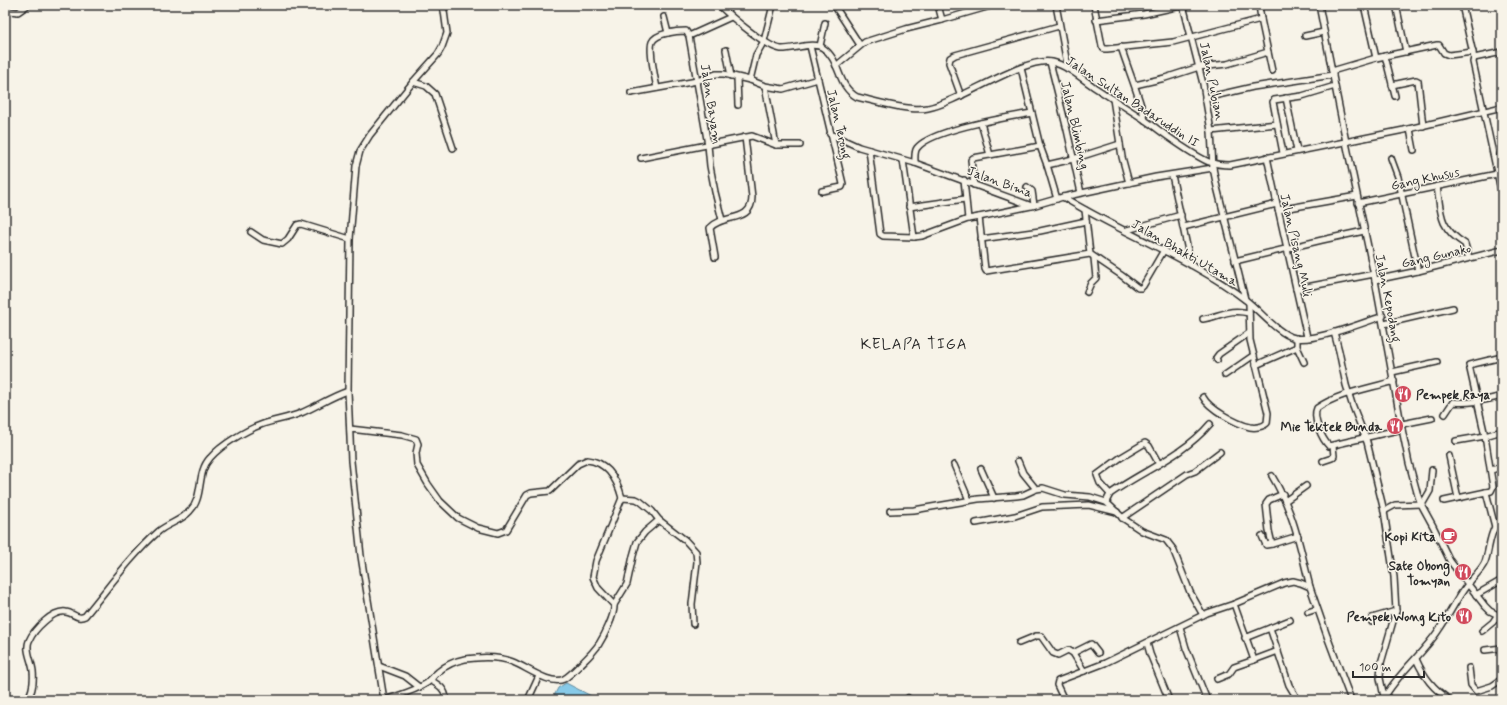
<svg xmlns="http://www.w3.org/2000/svg" width="1507" height="705" viewBox="0 0 1507 705" font-family="Mynerve,sans-serif">
  <rect width="100%" height="100%" fill="#f7f3e8"/>
  <filter id="ink" filterUnits="userSpaceOnUse"><feTurbulence type="fractalNoise" baseFrequency=".025" numOctaves="2"/><feDisplacementMap in="SourceGraphic" scale="8" xChannelSelector="R" yChannelSelector="G"/><feConvolveMatrix kernelMatrix="1 2 1 2 8 2 1 2 1" color-interpolation-filters="sRGB"/></filter>
  <g filter="url(#ink)">
    <polygon fill="#87cae8" stroke="#628a9c" points="566,683 599,700 552,700 558,688"/>
    <g fill="none" stroke-linecap="round" stroke-linejoin="round">
      <g stroke="#2b2b2b" stroke-width="8">
        <g id="minor">
          <path d="M719,5c11,11 47,42 62,44 11,1 33,-8 42,-1 18,12 13,37 34,49 18,4 53,15 71,11 32,-6 97,-52 124,-46 16,4 29,16 42,25 17,11 34,22 51,33 20,14 42,32 64,42 6,2 14,3 21,3l174,-35 98,-23"/>
          <polyline points="834,5 860,45"/>
          <polyline points="938,5 942,20 994,5"/>
          <polyline points="1056,5 1068,69"/>
          <polyline points="1094,5 1102,46 1104,49 1107,49 1173,42 1261,19 1259,5"/>
          <polyline points="1183,5 1203,84 1211,131 1213,168 1217,187 1245,299"/>
          <polyline points="1319,5 1346,142 1375,280 1402,429 1409,463 1418,496 1421,504 1433,526 1450,561 1485,606 1490,611 1502,617"/>
          <polyline points="1364,5 1376,58"/>
          <polyline points="1401,5 1397,9 1398,14 1406,52"/>
          <polyline points="1462,5 1474,58 1473,62 1502,195"/>
          <polyline points="10,11 18,12 28,5"/>
          <polyline points="664,17 668,33"/>
          <polyline points="1096,20 1144,14 1185,5"/>
          <polyline points="1305,36 1324,32"/>
          <polyline points="810,46 843,184 842,187 822,191"/>
          <polyline points="820,46 825,23"/>
          <path d="M1121,47c8,25 18,48 24,73"/>
          <polyline points="726,50 731,76"/>
          <polyline points="1268,52 1272,71"/>
          <polyline points="1385,56 1395,96"/>
          <polyline points="1474,58 1502,52"/>
          <polyline points="1050,62 1067,130 1081,193"/>
          <polyline points="836,66 865,42 906,29 942,20"/>
          <polyline points="1021,68 1040,146 1047,165 1057,199"/>
          <polyline points="1332,71 1376,58 1437,45 1439,45 1444,53 1449,55 1473,52"/>
          <polyline points="737,78 738,105"/>
          <polyline points="750,80 756,55 764,41 773,5"/>
          <polyline points="413,82 426,86 435,94 453,148"/>
          <polyline points="1135,85 1165,78 1199,67 1227,64 1268,52 1261,19"/>
          <polyline points="1392,85 1416,80 1418,81 1423,126"/>
          <polyline points="765,86 783,89 818,79"/>
          <path d="M657,88c-2,-9 -8,-39 -5,-46 4,-9 25,-11 34,-11l3,5"/>
          <polyline points="631,93 697,81 716,74 724,74 750,80 765,86 776,145"/>
          <polyline points="961,96 949,63 950,58 955,55 1059,26"/>
          <polyline points="1205,98 1253,87 1333,75"/>
          <polyline points="1286,98 1297,151"/>
          <polyline points="1113,99 1122,157 1129,183"/>
          <polyline points="981,123 990,155"/>
          <polyline points="1410,129 1414,150"/>
          <polyline points="1211,131 1277,124"/>
          <polyline points="830,134 859,147 915,163 1032,206 1063,197 1156,177 1213,168"/>
          <polyline points="869,150 880,234 883,236 914,237"/>
          <polyline points="1283,153 1273,102 1274,100 1302,96 1335,86"/>
          <polyline points="1267,157 1277,204 1307,337"/>
          <polyline points="641,158 752,136 776,145 800,145"/>
          <polyline points="1391,158 1398,177 1418,271"/>
          <polyline points="903,160 914,237 922,236 968,219"/>
          <path d="M915,163c0,-5 -1,-11 2,-15 14,-18 91,-31 115,-35"/>
          <polyline points="1047,165 1073,159 1120,144"/>
          <polyline points="1172,175 1191,265"/>
          <polyline points="964,180 968,219 979,217 985,269 986,271 1090,254"/>
          <polyline points="974,185 971,160 973,158 1040,146"/>
          <path d="M1437,186c4,28 2,42 28,58l4,14"/>
          <polyline points="1027,187 1032,191 1034,205"/>
          <path d="M1063,197c60,37 128,61 184,104 14,11 31,33 48,37 19,4 68,-15 88,-22"/>
          <polyline points="1358,203 1497,174"/>
          <polyline points="909,207 965,199"/>
          <polyline points="1085,210 1090,254 1121,275 1138,288 1141,288 1143,286 1164,250"/>
          <polyline points="1278,210 1357,196"/>
          <polyline points="979,217 1031,206"/>
          <polyline points="722,220 715,192 710,166 708,145 689,36 731,17"/>
          <polyline points="1183,227 1277,204"/>
          <polyline points="1127,230 1181,215"/>
          <polyline points="251,232 263,240 282,244 288,239 297,225 301,224 350,239"/>
          <polyline points="981,239 1040,231 1086,221"/>
          <path d="M715,257l-5,-29c13,-15 42,-4 42,-31l-7,-60"/>
          <polyline points="1235,261 1322,240 1364,231"/>
          <polyline points="1375,280 1418,271 1502,250"/>
          <polyline points="1296,289 1374,274"/>
          <polyline points="1087,292 1091,283 1096,278 1094,258"/>
          <path d="M1203,319c19,-3 25,-11 46,-6"/>
          <polyline points="1384,324 1453,308"/>
          <polyline points="1334,332 1339,351 1346,385 1352,404 1367,442 1384,511 1394,577 1396,611 1381,663 1380,678 1384,697"/>
          <polyline points="1297,338 1297,347 1304,362"/>
          <polyline points="1217,360 1216,358 1219,354 1249,333"/>
          <polyline points="1256,365 1297,347"/>
          <polyline points="1392,372 1437,362"/>
          <polyline points="1225,375 1254,355"/>
          <path d="M1394,381c-26,8 -55,12 -77,27 -5,10 5,31 12,38l73,-17"/>
          <path d="M1203,397c6,12 34,27 47,30 5,1 13,0 17,-4l1,-10 -18,-73 -1,-37"/>
          <path d="M1445,414l8,-12c17,2 32,-2 49,-6"/>
          <polyline points="1402,424 1432,418"/>
          <path d="M350,429l52,6 14,4 2,5 -2,9 1,12 11,19 12,17 18,17 20,10 20,5 8,-3 21,-35 4,-2 19,-2 28,-27 9,-4c20,2 30,19 35,38"/>
          <polyline points="1456,441 1485,436 1469,365 1502,357"/>
          <polyline points="1449,456 1458,498 1486,492 1495,527"/>
          <polyline points="1018,461 1023,473 1036,489"/>
          <polyline points="1323,461 1332,458 1334,456 1333,446"/>
          <polyline points="954,465 969,500"/>
          <polyline points="981,469 994,498"/>
          <polyline points="1491,470 1502,467"/>
          <path d="M1272,476c22,36 28,71 38,111"/>
          <polyline points="1486,492 1491,491 1493,487 1485,436 1502,431"/>
          <polyline points="1110,494 1100,483 1097,475 1120,458 1145,443 1149,446 1159,464"/>
          <polyline points="1283,494 1269,500 1266,504 1269,531 1272,544 1298,536"/>
          <polyline points="1285,501 1306,486"/>
          <polyline points="1444,501 1458,498"/>
          <path d="M1106,502l4,-8c32,-23 73,-38 100,-70"/>
          <polyline points="890,511 914,510 978,499 1016,496 1023,495 1036,489 1043,488 1065,495 1090,497 1106,502 1124,519 1142,531 1166,540 1173,549 1190,592 1203,615"/>
          <polyline points="1384,511 1395,505 1421,504 1423,503 1430,491 1432,470"/>
          <polyline points="1122,518 1187,474 1195,471 1220,452"/>
          <polyline points="976,523 1015,516 1042,507 1089,505 1117,512"/>
          <polyline points="1262,536 1266,545 1272,544"/>
          <polyline points="1476,595 1502,580"/>
          <polyline points="614,605 627,584 633,556 637,542 645,532 659,520"/>
          <polyline points="1308,612 1317,609"/>
          <polyline points="1372,622 1372,618 1396,611"/>
          <polyline points="1180,627 1186,648 1207,700"/>
          <polyline points="1270,628 1289,685 1298,700"/>
          <polyline points="1482,631 1493,622 1497,616"/>
          <polyline points="1245,638 1290,620"/>
          <polyline points="1019,643 1036,636 1041,636 1053,653 1058,655 1068,650 1073,653 1084,671"/>
          <polyline points="1147,643 1150,654 1169,700"/>
          <polyline points="1485,650 1502,648"/>
          <polyline points="1073,653 1091,644 1098,653"/>
          <path d="M1416,659c8,18 17,30 34,41"/>
          <polyline points="1254,660 1278,651"/>
          <polyline points="379,666 405,676 419,687"/>
          <polyline points="1469,668 1471,685 1476,691 1492,686 1502,679"/>
          <polyline points="1217,679 1229,674 1234,667 1254,660 1234,604"/>
          <path d="M430,680c9,5 16,9 16,20"/>
          <polyline points="908,698 910,700"/>
          <path d="M1384,698c14,-25 38,-43 54,-67 11,-15 18,-32 30,-47 5,-7 13,-13 17,-22 4,-11 4,-24 10,-35l7,-4"/>
          <path d="M27,700c6,-9 7,-19 6,-29 -1,-10 -8,-21 -4,-30 5,-12 24,-31 37,-29 8,1 11,8 19,4 24,-29 46,-60 74,-85 10,-8 22,-10 31,-20 14,-14 6,-38 20,-53 11,-13 36,-28 53,-34 12,-4 26,-6 38,-11 17,-7 29,-16 47,-22"/>
          <polyline points="384,700 361,556 351,461 348,391 350,239 356,166 360,151 370,135 413,82 438,54 442,47 447,33 444,11 441,5"/>
          <path d="M385,700c14,-5 30,-9 42,-17 4,-3 7,-8 11,-11 8,-7 17,-11 27,-13 15,-2 34,-3 48,3 13,5 38,24 51,17 5,-3 10,-8 14,-12 7,-7 15,-14 21,-23 5,-8 16,-29 15,-39l-16,-17 -5,-11 3,-16 26,-63 14,1 4,2 12,10 7,9 26,20 11,12 1,10 -5,42 1,20"/>
          <polyline points="528,700 539,676"/>
          <polyline points="1064,700 1057,685 1058,681 1105,663 1207,613 1234,604 1284,583 1293,581 1301,583 1310,587 1327,636 1351,700"/>
        </g>
      </g>
      <use href="#minor" stroke="#f7f3e8" stroke-width="5"/>
    </g>
  </g>
  <defs>
    <g id="restaurant-disc" transform="scale(0.9)"><circle r="9.5" fill="#d1495b" stroke="#f7f3e8"/><path d="M-5-6h1v4h1v-4h1v4h1v-4h1v5L-1.5 .5V6h-2V.5L-5-1ZM5-6V6H3V1.5H1.5Q1.5-4 5-6Z" fill="#fff"/></g>
    <g id="cafe-disc" transform="scale(0.9)"><circle r="9.5" fill="#d1495b" stroke="#f7f3e8"/><path d="M-5.5-4.5H6V0H3Q3 3.5 0 3.5H-2.5Q-5.5 3.5-5.5 0ZM3-3.2v2h1.7v-2ZM-6 4.5H4V6H-6Z" fill="#fff"/></g>
  </defs>
  <g fill-rule="evenodd">
    <use href="#restaurant-disc" x="1403" y="394"/>
    <use href="#restaurant-disc" x="1395" y="426"/>
    <use href="#cafe-disc" x="1449" y="536"/>
    <use href="#restaurant-disc" x="1463" y="572"/>
    <use href="#restaurant-disc" x="1464" y="616"/>
  </g>
  <g text-anchor="middle" stroke-width="3" stroke-linejoin="round" paint-order="stroke">
    <g font-size="13" fill="#2b2b2b" stroke="#f7f3e8">
      <text transform="translate(1213 81) rotate(78)" y="5">Jalan Pubian</text>
      <text transform="translate(1133 101) rotate(33)" y="5">Jalan Sultan Badaruddin II</text>
      <text transform="translate(712 104) rotate(81)" y="5">Jalan Bayam</text>
      <text transform="translate(840 124) rotate(77)" y="5">Jalan Terong</text>
      <text transform="translate(1076 125) rotate(77)" y="5">Jalan Blimbing</text>
      <text transform="translate(1425 178) rotate(-12)" y="5">Gang Khusus</text>
      <text transform="translate(1000 181) rotate(20)" y="5">Jalan Bima</text>
      <text transform="translate(1297 245) rotate(77)" y="5">Jalan Pisang Muli</text>
      <text transform="translate(1185 252) rotate(30)" y="5">Jalan Bhakti Utama</text>
      <text transform="translate(1436 255) rotate(-13)" y="5">Gang Gunako</text>
      <text transform="translate(1389 298) rotate(79)" y="5">Jalan Kepodang</text>
    </g>
    <g font-size="13" font-weight="bold" fill="#2b2b2b" stroke="#f7f3e8" text-anchor="end">
      <text x="1416" y="399" text-anchor="start">Pempek Raya</text>
      <text x="1382" y="431">Mie Tektek Bunda</text>
      <text x="1436" y="541">Kopi Kita</text>
      <text x="1450" y="570">Sate Obong<tspan x="1450" dy="15">Tomyan</tspan></text>
      <text x="1451" y="621">Pempek Wong Kito</text>
    </g>
    <g font-size="15" letter-spacing="1" fill="#2b2b2b" stroke="#f7f3e8">
      <text x="914" y="349">KELAPA TIGA</text>
    </g>
  </g>
  <rect width="1507" height="705" fill="none" stroke="#f7f3e8" stroke-width="20"/>
  <rect x="10" y="10" width="1487" height="685" fill="none" stroke="#2b2b2b" stroke-width="1.5" filter="url(#ink)"/>
  <path d="M1353 671v6h71v-6" fill="none" stroke="#2b2b2b" stroke-width="2"/>
  <text x="1359" y="671" font-size="12" fill="#2b2b2b" stroke="#f7f3e8" stroke-width="3" paint-order="stroke">100 m</text>
</svg>
